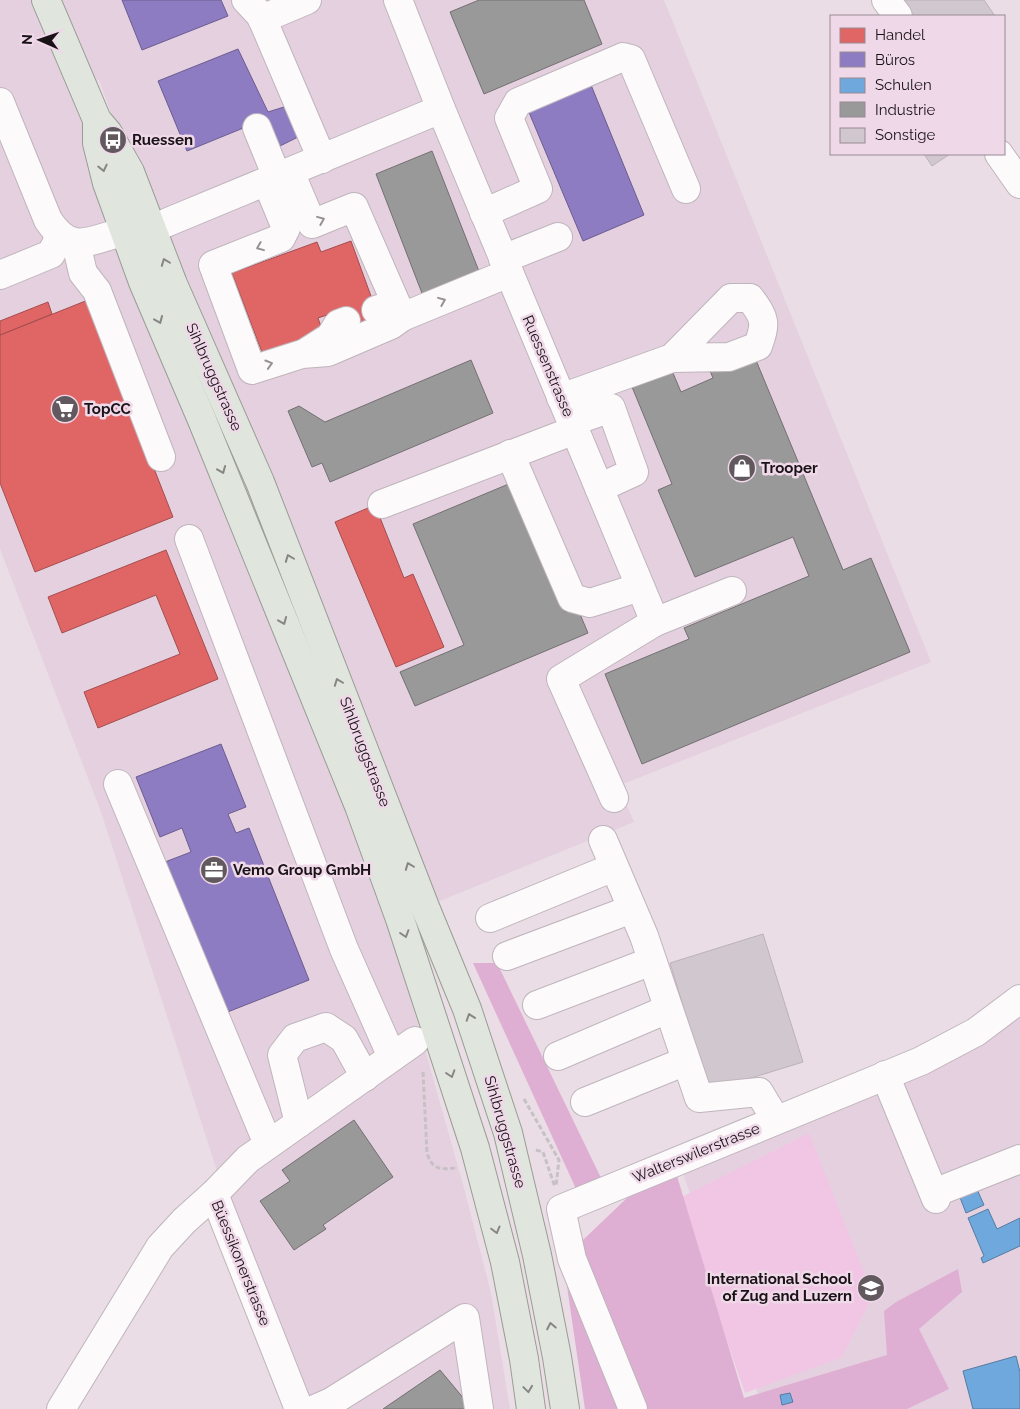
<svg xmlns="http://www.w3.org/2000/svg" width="1020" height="1409" viewBox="0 0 1020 1409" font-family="Raleway,sans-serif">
  <rect width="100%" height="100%" fill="#eadde6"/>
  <g fill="#e5d0df" fill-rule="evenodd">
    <path d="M0,0h664l267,662 -313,124 16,36 -209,85 -35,18 74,263 27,105 19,116h-198l-95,-238 -116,-359 -101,-263zM98,80h1l62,170 -78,-162z"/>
    <polygon points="1020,1002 1020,1409 763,1409 681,1167"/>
  </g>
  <polygon fill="#f1c5e4" points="809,1133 873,1295 842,1357 745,1393 678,1199"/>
  <g fill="#deafd2">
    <polygon points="473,963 497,963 603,1182 577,1191"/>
    <polygon points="671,1156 744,1398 887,1355 884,1311 896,1302 958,1269 962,1292 919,1329 949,1389 907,1409 585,1409 563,1259"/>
  </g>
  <g fill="#e06666" stroke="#a44d4e">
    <polygon points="351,241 380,321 350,332 342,310 318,318 323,332 263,355 232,273 317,242 321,252"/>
    <polygon points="88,300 173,517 35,572 0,483 0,335"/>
    <polygon points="48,302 52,314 0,335 0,321"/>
    <polygon points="375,505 404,578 413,574 444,647 396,667 335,522"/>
    <polygon points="166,550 218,679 98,728 84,692 180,654 156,595 62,633 48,597"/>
  </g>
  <g fill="#8e7cc3" stroke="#6b5c8f">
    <polygon points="122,0 221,0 228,16 142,50"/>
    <polygon points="238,49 268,112 284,107 298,137 276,148 263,120 187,151 158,81"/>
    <polygon points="591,85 644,215 583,241 528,110"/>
    <polygon points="221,744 246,807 228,814 236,833 249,828 309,980 225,1013 165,862 191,852 182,828 160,837 136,777"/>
  </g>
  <g fill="#6fa8dc" stroke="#557ba1">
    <polygon points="976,1187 984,1205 966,1213 959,1195"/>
    <polygon points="988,1209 997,1229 1020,1218 1020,1246 983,1263 981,1258 984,1256 968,1218"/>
    <polygon points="1016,1356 1020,1372 1020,1409 973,1409 963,1371"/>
    <polygon points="790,1393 793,1402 782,1405 780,1395"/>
  </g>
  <g fill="#999" stroke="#737072">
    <polygon points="479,0 584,0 602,44 484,94 450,12"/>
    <polygon points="432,151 482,279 425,301 376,174"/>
    <polygon points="748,341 843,570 871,558 910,652 642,764 605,674 689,639 684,628 809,576 793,537 695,577 658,490 672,484 630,382 670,366 681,392 713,378 705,359"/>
    <polygon points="471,360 493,413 330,482 322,463 312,467 288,411 299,406 325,422"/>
    <polygon points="511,483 565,612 577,607 588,633 415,706 400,672 464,645 413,524"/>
    <polygon points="354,1120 393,1177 323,1225 326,1229 294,1250 260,1201 290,1181 282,1170"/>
    <polygon points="440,1370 465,1400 466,1409 383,1409"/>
  </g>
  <g fill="#d1c7ce" stroke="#bbb2b8">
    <polygon points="896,0 984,0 995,16 907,16"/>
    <polygon points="924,154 950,154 932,166"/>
    <polygon points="763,934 803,1062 709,1091 670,963"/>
  </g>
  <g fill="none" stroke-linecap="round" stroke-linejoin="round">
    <g stroke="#bfb5bc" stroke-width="30">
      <g id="minor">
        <polyline points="246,0 261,16 322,159"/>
        <polyline points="398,0 441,109 655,622"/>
        <polyline points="886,0 898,16"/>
        <polyline points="262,19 307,0"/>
        <path d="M0,102l48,118c24,36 41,20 75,12 9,-2 18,-2 27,-3 6,-1 12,-4 18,-7l273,-113"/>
        <polyline points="257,128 277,177"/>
        <polyline points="999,154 1020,184"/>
        <polyline points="290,172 312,224 354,207 402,317 509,273"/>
        <polyline points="267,182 286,228 281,238 213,265 252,370 302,354 328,352 391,325 402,317 388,306 376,310"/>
        <polyline points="484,213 538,189 509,118 518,102 623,57 631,59 686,189"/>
        <polyline points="76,243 83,273 97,291 161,457"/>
        <polyline points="503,259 558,237"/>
        <polyline points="0,275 51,254 60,236"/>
        <polyline points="308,351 330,337 338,324 346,321"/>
        <path d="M561,398l111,-40 57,-1 29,-11c8,-23 8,-27 -8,-48h-19l-59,60"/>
        <polyline points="571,422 611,408 634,472 599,488"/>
        <polyline points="510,454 572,598 590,603 640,587"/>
        <polyline points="382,504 575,430"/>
        <polyline points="189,539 344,949 392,1057"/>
        <polyline points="118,784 268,1144"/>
        <polyline points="614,798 561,679 655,622 732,591"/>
        <polyline points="603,840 644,936 699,1098 759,1092 776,1120"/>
        <polyline points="490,918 614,867"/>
        <polyline points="507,956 632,909"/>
        <polyline points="537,1005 652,961"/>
        <polyline points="558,1056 668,1009"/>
        <polyline points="885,1075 936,1199"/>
        <polyline points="585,1102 686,1061"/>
        <polyline points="299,1123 282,1055 295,1038 326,1027 344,1039 365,1077"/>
        <polyline points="934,1193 1020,1159"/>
        <polyline points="214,1194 299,1409"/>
        <polyline points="61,1409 160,1247 184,1221 214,1194 248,1159 415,1041"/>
        <polyline points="315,1409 331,1402 465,1318 479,1409"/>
        <polyline points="633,1409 572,1259 561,1209 921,1061 976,1032 1020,999"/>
      </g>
    </g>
    <g stroke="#989d93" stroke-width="30">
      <g id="major">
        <polyline points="46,0 97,120 108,133 130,172 173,284 260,482 425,907 467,1009 508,1133 537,1255 557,1357 565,1409"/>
        <polyline points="97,124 97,143 107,183 143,282 202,420 359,806 400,919 475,1148 505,1262 524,1359 531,1409"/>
      </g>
    </g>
    <g stroke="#c6c1c5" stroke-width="3" stroke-dasharray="5 2.5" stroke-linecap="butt">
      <path d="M423,1072l4,81c5,16 13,17 28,15"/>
      <polyline points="524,1099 559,1160 556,1186"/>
      <polyline points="536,1150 543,1152 555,1187"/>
    </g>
    <use href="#minor" stroke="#fcfafb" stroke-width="28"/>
    <use href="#major" stroke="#e0e5de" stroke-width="28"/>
  </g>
  <defs><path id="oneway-chevron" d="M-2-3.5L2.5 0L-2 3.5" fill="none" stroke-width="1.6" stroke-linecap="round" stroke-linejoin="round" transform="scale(1.25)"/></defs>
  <g stroke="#868684">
    <use href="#oneway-chevron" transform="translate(103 168) rotate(77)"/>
    <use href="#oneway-chevron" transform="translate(165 262) rotate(-111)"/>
    <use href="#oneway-chevron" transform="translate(159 320) rotate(67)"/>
    <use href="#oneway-chevron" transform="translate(222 470) rotate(68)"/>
    <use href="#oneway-chevron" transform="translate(289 558) rotate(-111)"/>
    <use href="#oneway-chevron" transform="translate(283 621) rotate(68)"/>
    <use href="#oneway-chevron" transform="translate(338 682) rotate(-111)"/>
    <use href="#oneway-chevron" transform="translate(409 866) rotate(-111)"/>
    <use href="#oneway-chevron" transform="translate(405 934) rotate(72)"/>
    <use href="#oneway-chevron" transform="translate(470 1017) rotate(-109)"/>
    <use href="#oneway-chevron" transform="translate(451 1074) rotate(72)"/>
    <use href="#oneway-chevron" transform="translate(496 1230) rotate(75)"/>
    <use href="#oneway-chevron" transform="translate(551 1326) rotate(-101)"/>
    <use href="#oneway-chevron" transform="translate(528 1389) rotate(82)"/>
  </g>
  <g stroke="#969294">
    <use href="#oneway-chevron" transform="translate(321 220) rotate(-22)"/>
    <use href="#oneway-chevron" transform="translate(260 247) rotate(158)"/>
    <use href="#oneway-chevron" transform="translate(442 301) rotate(-22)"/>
    <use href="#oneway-chevron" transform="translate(269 364) rotate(-17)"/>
  </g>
  <defs>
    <g id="bus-disc" transform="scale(1.4375)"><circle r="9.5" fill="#62595f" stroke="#efd8e8"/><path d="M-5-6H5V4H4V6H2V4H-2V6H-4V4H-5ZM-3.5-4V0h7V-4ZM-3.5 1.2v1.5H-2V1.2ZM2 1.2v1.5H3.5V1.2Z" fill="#fff"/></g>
    <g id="supermarket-disc" transform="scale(1.4375)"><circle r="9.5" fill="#62595f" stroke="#efd8e8"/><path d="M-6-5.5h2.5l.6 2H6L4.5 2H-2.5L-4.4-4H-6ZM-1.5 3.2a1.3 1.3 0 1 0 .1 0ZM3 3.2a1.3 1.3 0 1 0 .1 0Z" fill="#fff"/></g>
    <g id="shop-disc" transform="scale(1.4375)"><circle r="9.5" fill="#62595f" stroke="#efd8e8"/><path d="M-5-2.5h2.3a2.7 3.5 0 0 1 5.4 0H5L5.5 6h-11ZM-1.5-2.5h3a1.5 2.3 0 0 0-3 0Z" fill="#fff"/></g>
    <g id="office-disc" transform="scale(1.4375)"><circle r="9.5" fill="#62595f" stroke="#efd8e8"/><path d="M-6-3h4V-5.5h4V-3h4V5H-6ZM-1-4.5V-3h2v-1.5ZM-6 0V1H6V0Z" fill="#fff"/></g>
    <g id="school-disc" transform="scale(1.4375)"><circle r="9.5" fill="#62595f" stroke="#efd8e8"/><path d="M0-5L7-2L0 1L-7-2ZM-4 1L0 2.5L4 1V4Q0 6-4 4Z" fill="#fff"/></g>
  </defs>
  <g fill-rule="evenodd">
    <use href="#bus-disc" x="113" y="140"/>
    <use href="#supermarket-disc" x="65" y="409"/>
    <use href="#shop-disc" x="742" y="468"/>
    <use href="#office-disc" x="214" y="870"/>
    <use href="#school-disc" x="871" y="1288"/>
  </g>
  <g text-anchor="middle" stroke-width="5" stroke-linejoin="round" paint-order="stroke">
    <g font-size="15" font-weight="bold" fill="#191217" stroke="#efd8e8" text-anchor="start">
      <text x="132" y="145">Ruessen</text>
      <text x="84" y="414">TopCC</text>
      <text x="761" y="473">Trooper</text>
      <text x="233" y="875">Vemo Group GmbH</text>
      <text x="852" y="1284" text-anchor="end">International School<tspan x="852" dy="17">of Zug and Luzern</tspan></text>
    </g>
    <g font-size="15" fill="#191217" stroke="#efd8e8">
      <text transform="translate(548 366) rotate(67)" y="5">Ruessenstrasse</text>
      <text transform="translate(214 377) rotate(66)" y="5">Sihlbruggstrasse</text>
      <text transform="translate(365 752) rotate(69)" y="5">Sihlbruggstrasse</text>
      <text transform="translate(505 1132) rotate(74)" y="5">Sihlbruggstrasse</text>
      <text transform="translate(696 1153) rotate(-22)" y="5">Walterswilerstrasse</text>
      <text transform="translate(241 1263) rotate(68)" y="5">Büessikonerstrasse</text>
    </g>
  </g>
  <rect x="830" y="15" width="175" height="140" fill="#efd8e8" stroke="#998994"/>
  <rect x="840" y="28" width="25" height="15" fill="#e06666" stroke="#998994"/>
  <text x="875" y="40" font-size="15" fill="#191217">Handel</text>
  <rect x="840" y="52" width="25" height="15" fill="#8e7cc3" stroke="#998994"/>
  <text x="875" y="65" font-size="15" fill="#191217">Büros</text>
  <rect x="840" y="78" width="25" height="15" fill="#6fa8dc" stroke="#998994"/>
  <text x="875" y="90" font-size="15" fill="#191217">Schulen</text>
  <rect x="840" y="102" width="25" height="15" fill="#999999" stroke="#998994"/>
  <text x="875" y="115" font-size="15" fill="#191217">Industrie</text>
  <rect x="840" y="128" width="25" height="15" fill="#d1c7ce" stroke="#998994"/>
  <text x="875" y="140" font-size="15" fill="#191217">Sonstige</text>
  <g transform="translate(40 40) rotate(272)" stroke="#efd8e8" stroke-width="4" paint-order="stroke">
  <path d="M0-4L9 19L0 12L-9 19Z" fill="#191217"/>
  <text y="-8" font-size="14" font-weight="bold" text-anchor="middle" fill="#191217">N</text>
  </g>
</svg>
